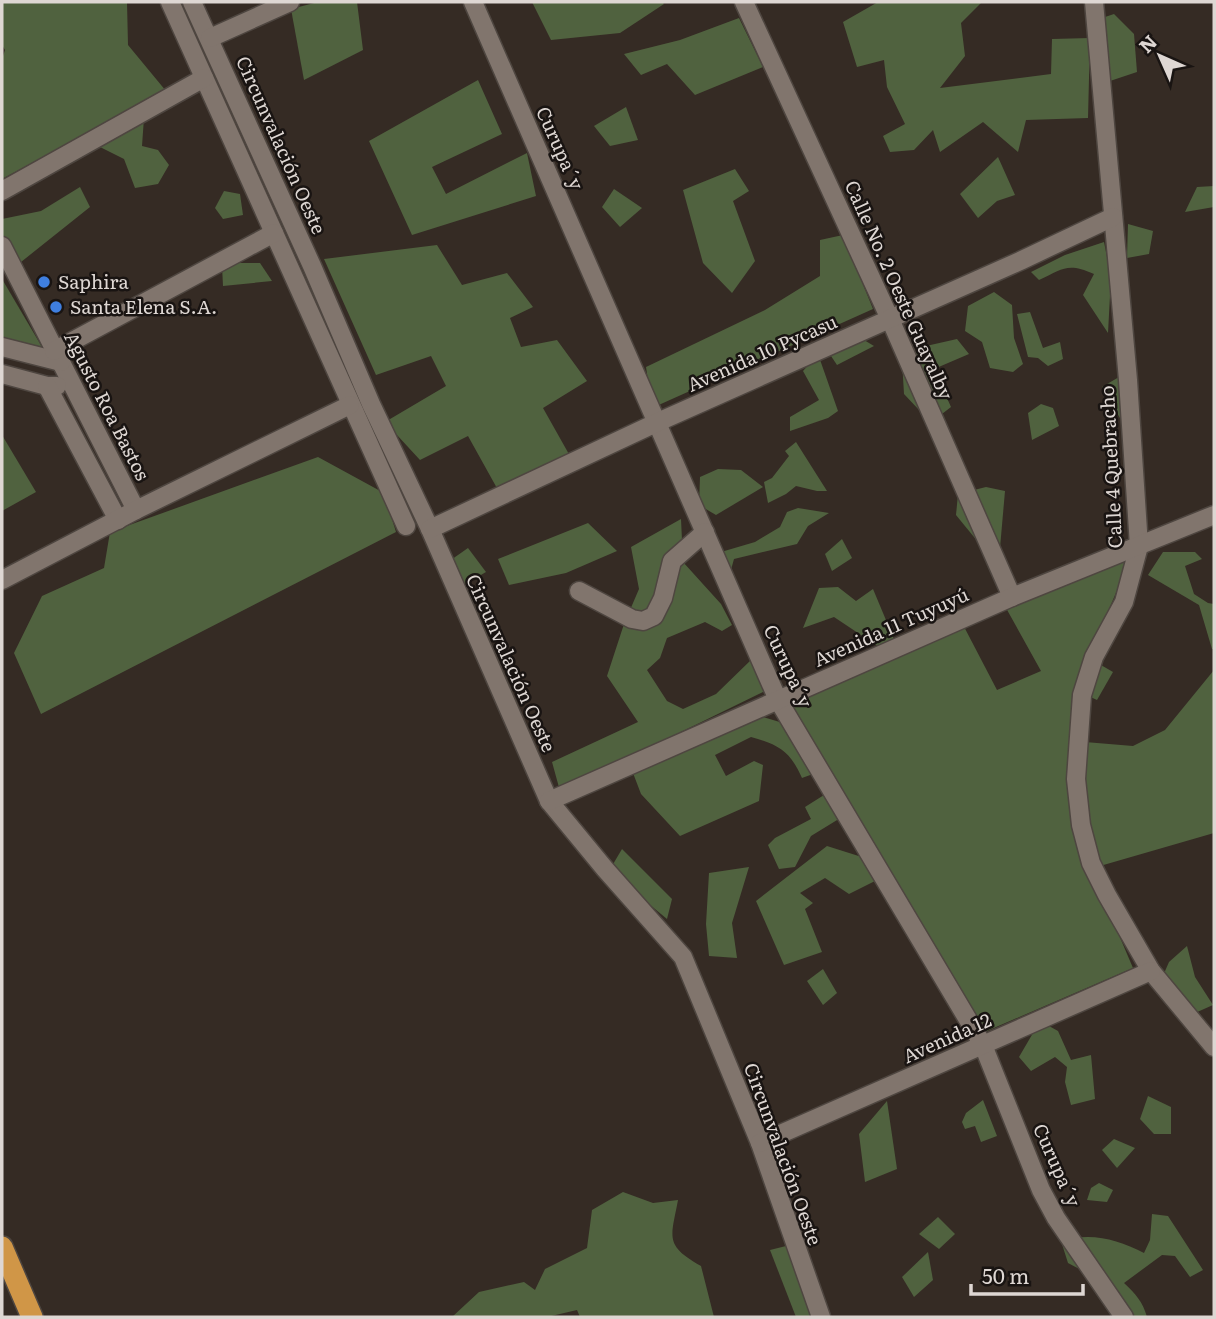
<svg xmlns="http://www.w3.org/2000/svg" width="1216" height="1319" viewBox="0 0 1216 1319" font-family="Literata,serif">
  <rect width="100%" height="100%" fill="#352b24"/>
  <g fill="#50623f">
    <polygon points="2,2 127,2 128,45 166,91 2,179 2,59 5,50 2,45"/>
    <polygon points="318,2 357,2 363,50 304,80 291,9"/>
    <polygon points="532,2 662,2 664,4 620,33 551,40"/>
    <polygon points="878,2 982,2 961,23 965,56 940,88 1051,74 1052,39 1090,38 1088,118 1026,120 1018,152 983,122 940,152 933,130 914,150 890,152 883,136 905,124 887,87 884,60 857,67 843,22"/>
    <polygon points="1114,14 1134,34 1137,72 1107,82 1102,18"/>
    <polygon points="739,18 763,67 695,95 667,64 641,75 624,54 680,40"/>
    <polygon points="478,80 502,134 432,167 446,194 527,153 536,196 412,235 369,141"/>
    <polygon points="626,107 638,140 610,146 594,126"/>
    <polygon points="144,118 142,146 158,150 169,165 158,184 135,188 124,159 90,142"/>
    <polygon points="998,157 1015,195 997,201 978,218 960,194"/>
    <polygon points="735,169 749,191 733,201 755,261 732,293 703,263 683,190"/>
    <polygon points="1214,186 1214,207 1185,212 1197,187"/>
    <polygon points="80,187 90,207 16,266 2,233 2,219 41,211"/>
    <polygon points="614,189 642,208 620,227 602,207"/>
    <polygon points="224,191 240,194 243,215 223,219 215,208"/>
    <polygon points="1128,224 1153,231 1149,254 1127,258"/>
    <polygon points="843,235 873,309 652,408 646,367 765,310 820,276 820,240"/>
    <path d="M1104,242l7,35 -3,56 -25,-38 11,-21c-27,-12 -31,-5 -55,6l-8,-8 34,-17z"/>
    <polygon points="437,245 462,285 507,273 533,307 510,318 521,347 557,340 587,381 543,408 570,456 498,490 468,436 420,460 385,422 446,386 431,356 376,375 324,259"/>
    <polygon points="238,263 260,263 272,281 223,286 222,266"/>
    <polygon points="2,279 42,347 2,337"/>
    <polygon points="994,292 1012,305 1014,338 1023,364 1013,372 990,368 982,342 965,331 968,306"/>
    <polygon points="1030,312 1043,348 1060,342 1063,359 1048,366 1038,358 1028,357 1017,314"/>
    <polygon points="957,339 969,354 934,369 951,407 938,417 920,411 904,394 902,361 926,346"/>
    <polygon points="864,340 874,346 837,365 831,356"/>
    <polygon points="818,354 838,411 828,418 790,431 790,417 819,400 803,371"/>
    <polygon points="1119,377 1124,425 1102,387"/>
    <polygon points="1041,404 1053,408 1059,426 1032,440 1028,413"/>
    <polygon points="2,435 36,492 2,511"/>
    <polygon points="796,442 827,491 817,491 796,486 786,494 768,503 764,482 772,478 789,456 785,451"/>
    <polygon points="318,457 384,493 396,532 41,714 14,653 42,596 104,568 110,532"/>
    <polygon points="718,469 741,470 763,487 716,515 699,505 700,477"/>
    <polygon points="986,487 1005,491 1000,548 978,542 956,515 958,494"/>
    <polygon points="798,508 829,513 808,526 797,544 734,559 729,577 721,552 755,542 780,527 787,512"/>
    <polygon points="681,519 683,562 721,604 732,625 722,631 705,622 667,638 660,658 647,670 667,701 683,709 716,694 752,659 769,689 560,791 552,762 638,722 607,676 624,624 639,589 631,547"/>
    <polygon points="588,523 617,551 566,573 509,585 498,559"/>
    <polygon points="842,539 852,558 832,571 825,554"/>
    <polygon points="468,548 486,572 460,587 448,562"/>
    <polygon points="1163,552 1195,552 1202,559 1185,566 1194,594 1208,603 1214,604 1214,649 1212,649 1199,605 1148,575"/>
    <polygon points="1132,556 1109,609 1072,714 1079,841 1133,968 980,1034 786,704 960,619 997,690 1041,671 1006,608"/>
    <polygon points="838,587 856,601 873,589 896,644 882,649 834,617 803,628 819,588"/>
    <polygon points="1094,661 1113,672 1097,700 1084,694"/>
    <polygon points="1214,670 1214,833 1100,866 1085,799 1085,742 1133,746 1165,730"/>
    <path d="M763,717l30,9 20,48 -11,4c-12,-27 -23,-33 -51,-41l-36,18 11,21 28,-15 9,4 -4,36 -79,35 -39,-42 -8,-21z"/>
    <polygon points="824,795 842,817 811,836 795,867 779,869 768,845 775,838 811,819 805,807"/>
    <polygon points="827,846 865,858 875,881 849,894 825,878 800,893 813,903 805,909 822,952 784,965 756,901"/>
    <polygon points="622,849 672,899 667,919 609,871"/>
    <polygon points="749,867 732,923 737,958 709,956 706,924 709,873"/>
    <polygon points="1187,946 1195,977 1213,1005 1186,1017 1162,978 1169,962"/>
    <polygon points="823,969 837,993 823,1005 807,981"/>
    <polygon points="1040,1021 1058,1031 1071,1060 1091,1055 1095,1099 1071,1105 1065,1082 1067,1067 1055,1057 1031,1071 1019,1057"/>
    <polygon points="1148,1096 1171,1107 1171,1134 1154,1134 1140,1119"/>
    <polygon points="983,1100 997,1136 981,1142 975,1126 965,1129 962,1122 966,1113"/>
    <polygon points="887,1101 897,1169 865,1182 859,1134"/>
    <polygon points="1114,1139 1135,1148 1117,1168 1102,1150"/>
    <polygon points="1099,1183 1113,1190 1107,1202 1087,1200 1091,1188"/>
    <path d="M623,1192l30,11 25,-3c-7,38 -14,45 23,66l13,51h-134l-3,-7 -30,7h-95l27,-25 45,-10 11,8 10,-21 42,-21 5,-38z"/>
    <path d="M1152,1214l16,2 35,54 -13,7 -15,-21 -13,-1 -38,28c11,10 19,19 23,34h-14l-18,-29 -47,-25 -7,-22c30,-9 56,-2 83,12l6,-13z"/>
    <polygon points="938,1217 955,1234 939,1249 919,1234"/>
    <polygon points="786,1246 815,1317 796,1317 770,1250"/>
    <polygon points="928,1252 933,1280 914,1297 902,1277"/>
  </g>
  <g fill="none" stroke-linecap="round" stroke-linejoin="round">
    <g stroke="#4e4640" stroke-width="21">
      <g id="street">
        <polyline points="170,2 406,526"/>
        <polyline points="192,2 312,266 371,404 430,529 549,801 605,869 683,957 760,1143 821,1317"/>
        <polyline points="473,2 778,700 983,1045 1041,1190 1056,1218 1124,1317"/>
        <polyline points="744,2 890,319 1012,597"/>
        <polyline points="1094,2 1128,380 1139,546 1124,602 1094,657 1082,695 1076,779 1081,825 1091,863 1107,895 1151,971 1214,1047"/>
        <polyline points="210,38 290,2"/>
        <polyline points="2,191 204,78"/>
        <polyline points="2,246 136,510"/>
        <polyline points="2,347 61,362"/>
        <polyline points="54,351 274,233"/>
        <polyline points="2,374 47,386 57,386"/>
        <polyline points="47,386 118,520"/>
        <polyline points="430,529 658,422 1020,261 1113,217"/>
        <polyline points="2,580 136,510 350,405"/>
        <polyline points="579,591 632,619 643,621 654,616 663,598 672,561 705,532"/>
        <polyline points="549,801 1012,597 1214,515"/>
        <polyline points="760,1143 1151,971"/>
      </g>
    </g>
    <g stroke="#4e4640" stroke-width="24">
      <polyline id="highway" points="2,1247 32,1317"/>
    </g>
    <use href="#street" stroke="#81756d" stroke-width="18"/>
    <use href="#highway" stroke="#d09647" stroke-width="21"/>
  </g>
  <g fill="#3f7fe0" stroke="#191412" stroke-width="2.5">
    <circle cx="44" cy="282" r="7"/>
    <circle cx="56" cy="307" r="7"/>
  </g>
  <g text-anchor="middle" stroke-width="5" stroke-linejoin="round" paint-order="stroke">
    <g font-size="19" fill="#ded7d3" stroke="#191412">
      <text transform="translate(281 145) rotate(66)" y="7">Circunvalación Oeste</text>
      <text transform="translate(560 148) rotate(66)" y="7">Curupa´y</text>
      <text transform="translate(899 290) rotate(66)" y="7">Calle No. 2 Oeste Guayalby</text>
      <text transform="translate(762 353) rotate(-24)" y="7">Avenida 10 Pycasu</text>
      <text transform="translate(107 406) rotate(63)" y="7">Agusto Roa Bastos</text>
      <text transform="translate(1111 467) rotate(-93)" y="7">Calle 4 Quebracho</text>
      <text transform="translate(891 627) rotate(-24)" y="7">Avenida 11 Tuyuyú</text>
      <text transform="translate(511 663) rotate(66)" y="7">Circunvalación Oeste</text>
      <text transform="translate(788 666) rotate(65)" y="7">Curupa´y</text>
      <text transform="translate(947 1038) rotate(-24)" y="7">Avenida 12</text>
      <text transform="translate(783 1154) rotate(70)" y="7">Circunvalación Oeste</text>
      <text transform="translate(1057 1165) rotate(66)" y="7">Curupa´y</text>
    </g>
    <g font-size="19" fill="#ded7d3" stroke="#191412" text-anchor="start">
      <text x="58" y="289">Saphira</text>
      <text x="70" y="314">Santa Elena S.A.</text>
    </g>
  </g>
  <rect width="1216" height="1319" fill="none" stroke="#ded7d3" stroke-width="7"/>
  <g transform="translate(1160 56) rotate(315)" stroke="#191412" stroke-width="5" paint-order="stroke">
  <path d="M0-5L12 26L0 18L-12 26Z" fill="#ded7d3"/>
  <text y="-10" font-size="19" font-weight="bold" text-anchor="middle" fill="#ded7d3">N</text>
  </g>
  <path d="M971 1284v10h112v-10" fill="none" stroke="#ded7d3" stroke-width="3.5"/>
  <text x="982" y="1284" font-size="21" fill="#ded7d3" stroke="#191412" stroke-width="5" paint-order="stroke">50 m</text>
</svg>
